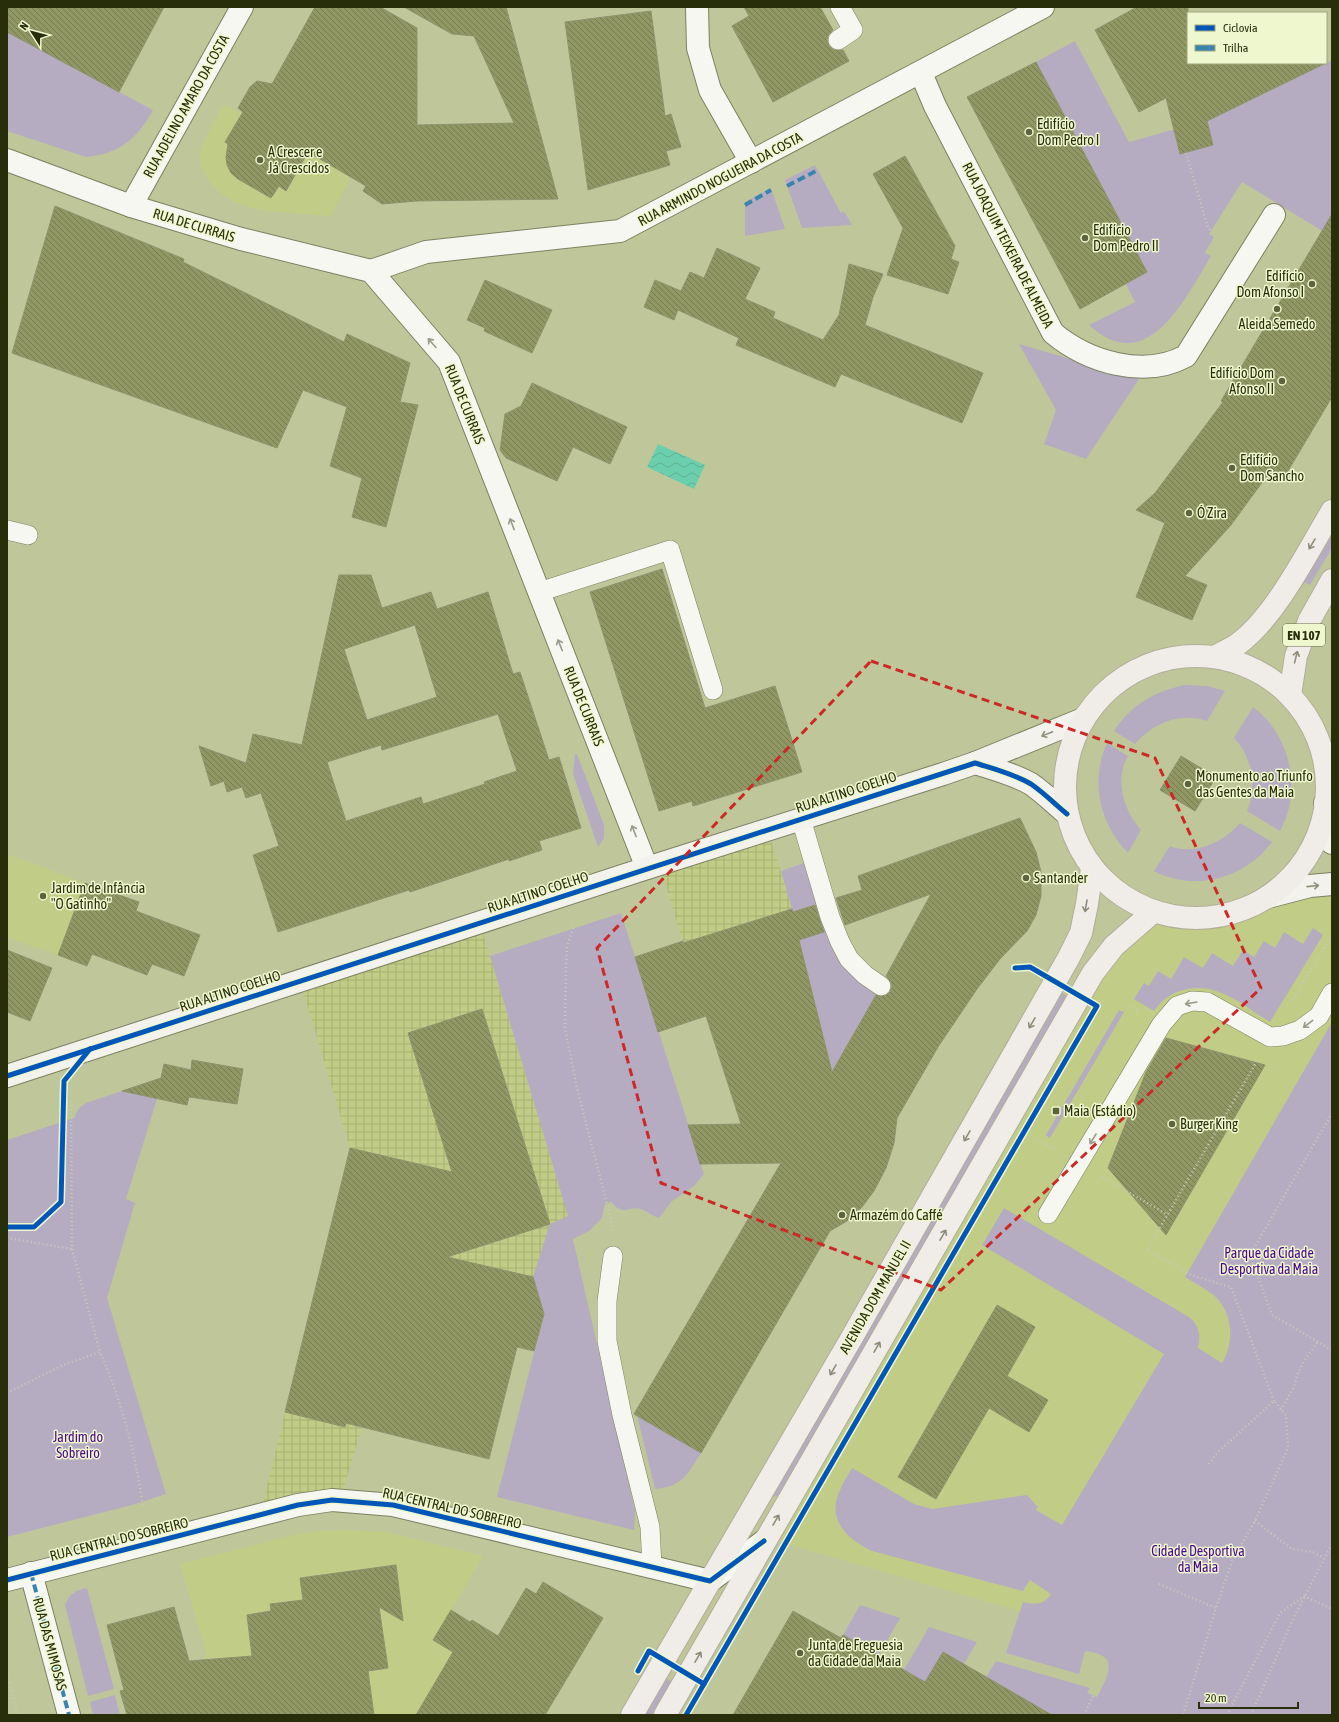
<svg xmlns="http://www.w3.org/2000/svg" width="1339" height="1722" viewBox="0 0 1339 1722" font-family="'Asap Condensed',sans-serif">
  <defs>
    <pattern id="industrial-grid" width="8" height="8" patternUnits="userSpaceOnUse"><rect width="8" height="8" fill="#c1cd86"/><path d="M0 4h8M4 0v8" fill="none" stroke="#a6b072"/></pattern>
    <pattern id="water-waves" width="16" height="10" patternUnits="userSpaceOnUse"><rect width="16" height="10" fill="#6bcead"/><path d="M0 5q4-4 8 0t8 0" fill="none" stroke="#5db194"/></pattern>
    <pattern id="building-back-hatch" width="6" height="6" patternUnits="userSpaceOnUse"><rect width="6" height="6" fill="#909764"/><path d="M-1 5l2 2M0 0l6 6M5-1l2 2" fill="none" stroke="#767c51"/></pattern>
  </defs>
  <rect width="100%" height="100%" fill="#bfc79a"/>
  <g fill="#c1cd86">
    <polygon points="224,104 351,177 330,216 263,211 235,202 223,195 214,187 205,175 201,165 199,155 203,143"/>
    <polygon points="7,854 85,883 58,955 7,937"/>
    <polygon points="1332,889 1332,1022 1185,1277 1212,1294 1223,1307 1230,1328 1230,1348 1227,1356 1222,1363 1176,1334 1030,1580 1051,1594 1048,1598 1038,1604 1023,1602 1020,1611 770,1539 1102,968 1153,917 1182,923 1205,924 1242,916 1268,901"/>
    <polygon points="348,1530 386,1532 483,1556 451,1610 470,1622 416,1715 206,1715 201,1675 207,1655 180,1564 297,1534 316,1531"/>
  </g>
  <g fill="url(#industrial-grid)">
    <polygon points="769,833 792,909 832,1072 780,1163 754,1164 683,943 661,868"/>
    <polygon points="481,927 568,1216 550,1224 533,1277 386,1333 362,1427 341,1497 261,1511 350,1148 301,984"/>
  </g>
  <g fill="#b5acc1" fill-rule="evenodd">
    <path d="M7,32l146,78c-16,29 -34,44 -67,47l-79,-26z"/>
    <path d="M1075,41l54,101 82,-23 121,-59v177l-90,-55 -33,52 5,3 -9,16 6,3c-26,43 -64,123 -122,69l46,-23 -9,-18 21,-12 -111,-210zM1208,124l5,21 -33,9 -5,-21z"/>
    <polygon points="815,165 841,213 844,211 852,225 802,228 785,180"/>
    <polygon points="771,188 785,229 745,236 745,202"/>
    <polygon points="1019,344 1139,379 1086,459 1044,444 1056,410"/>
    <polygon points="1332,531 1332,548 1310,585 1302,581"/>
    <path d="M1185,685l22,1 18,5 -18,30c-28,-9 -53,2 -72,23l-21,-13c17,-26 41,-40 71,-46z"/>
    <path d="M1253,707c37,27 50,83 27,124l-33,-20c10,-25 6,-53 -13,-73z"/>
    <path d="M1107,743l21,13c-14,24 -4,55 13,74l-13,23c-29,-30 -38,-72 -21,-110z"/>
    <polygon points="575,754 577,754 604,825 604,838 598,847 573,774"/>
    <path d="M1240,823l32,19c-27,37 -78,50 -118,29l16,-25c24,10 54,-4 70,-23z"/>
    <polygon points="804,863 860,983 876,995 832,1072 792,909 781,871"/>
    <path d="M621,913l83,261 -10,12 -23,16 -12,16c-7,-2 -12,-7 -18,-9 -13,-4 -16,9 -30,-7l-6,2 -3,14 -13,13 -16,8 62,272 -1,19 -137,-33 47,-183 -11,-37 17,-53 18,-8 -78,-260z"/>
    <path d="M1313,928l10,7 -53,87c-28,-17 -55,-43 -90,-31 -11,3 -19,10 -26,20l-20,-12 10,-16 5,3 9,-15 13,8 13,-22 19,11 9,-15 21,13 10,-16 11,7 10,-16 11,7 9,-16 19,12z"/>
    <polygon points="1062,993 1068,997 779,1495 773,1497 773,1491"/>
    <polygon points="1119,1010 1124,1012 1050,1138 1046,1135"/>
    <path d="M1332,1022v693h-280l-66,-38 10,-16 94,27 -3,5 10,4c5,-11 19,-31 7,-40 -5,-4 -13,-5 -19,-6l-6,23 -73,-21 17,-51c12,3 21,3 28,-8l-21,-14 -7,11 -151,-40c-25,-12 -46,-31 -32,-61 3,-8 8,-15 12,-22l62,36 18,5 95,-14 11,12 -2,3 26,15 102,-171 -182,-109 22,-37 185,109c10,8 12,18 9,31l24,15c12,-20 11,-48 -5,-65 -9,-8 -22,-15 -32,-21z"/>
    <polygon points="161,1078 155,1098 157,1099 126,1199 135,1203 107,1298 166,1494 132,1505 7,1537 7,1140 74,1118 79,1108 86,1103"/>
    <path d="M637,1415l64,38c-13,21 -19,34 -46,36z"/>
    <path d="M87,1588l27,101 -26,7 -23,-91c4,-11 11,-15 22,-17z"/>
    <polygon points="860,1605 900,1618 879,1655 843,1635"/>
    <polygon points="929,1627 977,1642 964,1664 925,1682 904,1670"/>
    <polygon points="666,1678 671,1682 652,1715 645,1715"/>
    <polygon points="115,1695 120,1715 93,1715 90,1702"/>
  </g>
  <polygon fill="url(#water-waves)" points="658,444 705,465 694,489 647,467"/>
  <g fill="url(#building-back-hatch)" stroke="#8e936f" fill-rule="evenodd">
    <polygon points="7,7 164,7 119,92 7,32"/>
    <polygon points="315,7 380,7 417,28 417,125 514,123 474,36 452,34 404,7 506,7 558,199 417,201 382,204 363,191 366,186 308,152 286,191 279,186 271,198 238,179 231,173 227,165 226,157 228,144 225,142 243,112 238,108 250,87 257,81 272,84"/>
    <polygon points="744,7 820,7 833,30 828,36 827,40 829,46 834,50 843,50 849,61 773,102 732,26 749,16"/>
    <polygon points="1137,7 1188,7 1188,63 1326,63 1207,121 1213,145 1180,154 1166,98 1139,112 1095,30"/>
    <polygon points="651,11 665,116 671,114 681,147 666,151 670,165 588,190 565,22"/>
    <polygon points="1036,62 1147,272 1080,309 967,97"/>
    <polygon points="905,156 955,246 951,259 959,262 948,294 887,275 903,228 873,174"/>
    <polygon points="55,206 184,259 183,262 344,342 347,334 410,363 400,402 418,405 386,527 352,517 362,478 330,466 347,407 303,390 277,448 12,353"/>
    <polygon points="1332,214 1332,397 1282,481 1269,473 1231,525 1185,576 1207,585 1192,620 1136,597 1165,523 1136,510 1155,493 1223,402 1221,401"/>
    <polygon points="717,248 760,268 745,299 775,312 773,318 823,340 839,315 849,264 883,274 873,297 865,325 983,373 962,423 841,374 835,387 736,345 739,338 678,310 674,320 644,307 655,280 681,291 690,272 704,278"/>
    <polygon points="485,280 552,310 532,353 484,331 485,328 467,320"/>
    <polygon points="532,383 627,427 610,464 573,447 557,481 506,458 500,450 505,414 521,406"/>
    <polygon points="662,569 705,708 775,686 802,772 693,806 692,801 659,811 590,592"/>
    <path d="M339,575h32l11,33 49,-16 6,17 51,-17 25,82 7,-2 29,88 10,-3 22,71 -42,13 3,9 -33,11v-2l-99,33 -1,-2 -131,42 -25,-77 26,-9 -18,-53 -15,5 -4,-11 -15,5 -3,-11 -13,5 -12,-40 47,17 7,-29 49,11zM415,625l22,72 -70,23 -23,-71zM498,714l19,57 -33,11 1,2 -62,20 -2,-7 -75,24 -19,-59 54,-17 1,5z"/>
    <polygon points="1181,756 1216,777 1195,811 1160,790"/>
    <polygon points="1020,818 1036,852 1041,872 1041,896 1036,915 1027,931 1000,959 977,989 938,1047 897,1118 894,1143 886,1168 874,1191 862,1207 847,1221 830,1231 701,1453 634,1414 781,1163 700,1164 688,1125 741,1124 706,1016 658,1032 635,957 683,941 683,943 792,909 793,912 815,905 824,932 799,940 832,1072 876,995 885,996 890,992 892,986 891,982 886,976 931,894 845,925 836,898 862,890 858,876"/>
    <polygon points="85,883 139,902 136,911 200,935 184,976 152,964 147,975 92,954 87,966 58,955"/>
    <polygon points="7,950 52,968 30,1021 7,1012"/>
    <polygon points="482,1009 550,1224 447,1257 533,1277 544,1314 534,1351 517,1347 489,1459 346,1423 345,1427 285,1412 350,1148 452,1172 408,1033"/>
    <polygon points="1166,1038 1265,1065 1166,1235 1108,1168 1146,1072"/>
    <polygon points="192,1060 243,1069 237,1104 189,1097 187,1105 122,1091 161,1078 164,1064 191,1070"/>
    <polygon points="997,1305 1035,1327 1007,1376 1048,1400 1029,1432 989,1408 936,1499 898,1477"/>
    <polygon points="396,1565 403,1621 379,1607 388,1668 368,1671 374,1715 127,1715 120,1691 124,1690 107,1625 174,1607 189,1661 252,1656 247,1615 271,1611 270,1604 303,1600 300,1578"/>
    <polygon points="543,1582 603,1618 545,1715 416,1715 453,1652 433,1640 451,1610 470,1622 472,1620 498,1636 526,1588 536,1594"/>
    <polygon points="793,1611 841,1638 843,1635 925,1682 943,1652 1052,1715 733,1715"/>
  </g>
  <g fill="none" stroke-linecap="round" stroke-linejoin="round">
    <g stroke="#7c8161" stroke-width="20">
      <g id="service">
        <polyline points="838,40 853,30 840,7"/>
        <polyline points="7,530 28,535"/>
        <polyline points="539,592 670,550 713,690"/>
        <polyline points="801,819 830,917 840,942 849,959 865,975 881,986"/>
        <polyline points="1048,1214 1161,1025 1177,1006 1192,1001 1207,1002 1270,1037 1283,1036 1300,1030 1319,1016 1332,993"/>
        <polyline points="613,1256 607,1301 607,1341 622,1415 650,1527 652,1567"/>
      </g>
    </g>
    <g stroke="#7c8161" stroke-width="24">
      <g id="minor">
        <polyline points="697,7 698,48 710,90 751,162"/>
        <path d="M921,73l14,33 118,227c35,29 91,46 133,23l88,-141"/>
        <polyline points="7,160 131,206 241,239 371,271 449,362 647,868"/>
        <polyline points="131,206 242,7"/>
        <polyline points="371,271 426,252 620,231 1043,7"/>
        <polyline points="31,1573 69,1715"/>
        <polyline points="7,1580 298,1505 332,1500 393,1505 710,1581 764,1541"/>
      </g>
    </g>
    <g stroke="#7c8161" stroke-width="24">
      <g id="secondary">
        <path d="M975,763c19,6 39,11 56,21 13,9 24,20 36,30"/>
        <polyline points="1325,803 1332,843"/>
        <polyline points="1268,897 1310,886 1332,884"/>
        <polyline points="7,1076 647,868 943,774 975,763 1083,719"/>
      </g>
    </g>
    <g stroke="#b1ad99" stroke-width="24">
      <g id="primary">
        <circle cx="1196" cy="787" r="131"/>
        <path d="M1214,657c8,-4 17,-8 24,-13 38,-28 70,-93 94,-133"/>
        <polyline points="1290,695 1296,656 1309,621 1332,580"/>
        <polyline points="632,1715 851,1339 1068,959 1081,933 1087,904 1092,868"/>
        <polyline points="665,1715 1093,973 1114,946 1153,912"/>
      </g>
    </g>
    <g stroke="#c7cabb" stroke-width="2.5" stroke-dasharray="1 3" stroke-linecap="butt">
      <polyline points="1186,153 1208,228 1212,231"/>
      <polyline points="572,924 573,928 567,947 566,966 565,1028 577,1088 611,1219 612,1230"/>
      <polyline points="1293,1000 1332,935"/>
      <polyline points="1129,1006 1138,1011"/>
      <polyline points="1257,1061 1147,1250 1191,1275 1231,1287 1274,1401"/>
      <polyline points="71,1101 72,1249 100,1352"/>
      <polyline points="1332,1113 1250,1255 1272,1315 1332,1350"/>
      <polyline points="1036,1139 1055,1150"/>
      <polyline points="1102,1177 1168,1215"/>
      <polyline points="7,1238 72,1249"/>
      <path d="M7,1393l56,-28 37,-13c22,50 36,103 43,156"/>
      <polyline points="1281,1410 1294,1387 1297,1375 1304,1361 1318,1342"/>
      <polyline points="1209,1464 1217,1453 1274,1401 1286,1415 1288,1448 1255,1521 1232,1561 1216,1608"/>
      <polyline points="1255,1521 1292,1549 1313,1552 1324,1558"/>
      <polyline points="1159,1584 1216,1608 1183,1715"/>
      <polyline points="1304,1596 1332,1609"/>
      <polyline points="7,1675 18,1715"/>
      <polyline points="1084,1715 1093,1696"/>
      <polyline points="1227,1715 1280,1613 1304,1596"/>
      <polyline points="1251,1715 1293,1619 1332,1544"/>
    </g>
    <use href="#service" stroke="#f5f7f0" stroke-width="19"/>
    <use href="#minor" stroke="#f5f7f0" stroke-width="22"/>
    <use href="#secondary" stroke="#f3f2ec" stroke-width="22"/>
    <use href="#primary" stroke="#f0ede8" stroke-width="22"/>
    <g stroke="#3884ae" stroke-width="4" stroke-dasharray="8 4" stroke-linecap="butt">
      <polyline points="787,186 818,170"/>
      <polyline points="745,205 771,190"/>
      <polyline points="31,1573 69,1715"/>
    </g>
    <g stroke="#eff7ce" stroke-width="8">
      <g id="cycleway">
        <path d="M7,1076l968,-313c19,6 39,11 56,21 13,9 24,20 36,30"/>
        <polyline points="7,1227 34,1227 61,1202 64,1081 90,1049"/>
        <polyline points="7,1580 298,1505 332,1500 393,1505 710,1581 764,1541"/>
        <polyline points="638,1671 649,1651 704,1684"/>
        <polyline points="686,1715 1097,1006 1030,967 1015,968"/>
      </g>
    </g>
    <use href="#cycleway" stroke="#0057b8" stroke-width="5"/>
  </g>
  <defs><path id="oneway-shaft" d="M-6 0H5M1.5-3L5.5 0L1.5 3" fill="none" stroke-width="1.6" stroke-linecap="round" stroke-linejoin="round"/></defs>
  <g stroke="#999c88">
    <use href="#oneway-shaft" transform="translate(432 343) rotate(-131)"/>
    <use href="#oneway-shaft" transform="translate(512 524) rotate(-111)"/>
    <use href="#oneway-shaft" transform="translate(560 645) rotate(-112)"/>
    <use href="#oneway-shaft" transform="translate(634 831) rotate(-111)"/>
    <use href="#oneway-shaft" transform="translate(1191 1003) rotate(170)"/>
    <use href="#oneway-shaft" transform="translate(1308 1024) rotate(143)"/>
    <use href="#oneway-shaft" transform="translate(1093 1139) rotate(121)"/>
  </g>
  <g stroke="#8c8d79">
    <use href="#oneway-shaft" transform="translate(1312 544) rotate(121)"/>
    <use href="#oneway-shaft" transform="translate(1296 657) rotate(-76)"/>
    <use href="#oneway-shaft" transform="translate(1086 906) rotate(100)"/>
    <use href="#oneway-shaft" transform="translate(1032 1023) rotate(120)"/>
    <use href="#oneway-shaft" transform="translate(967 1136) rotate(120)"/>
    <use href="#oneway-shaft" transform="translate(943 1235) rotate(-60)"/>
    <use href="#oneway-shaft" transform="translate(877 1347) rotate(-60)"/>
    <use href="#oneway-shaft" transform="translate(833 1370) rotate(120)"/>
    <use href="#oneway-shaft" transform="translate(776 1520) rotate(-60)"/>
    <use href="#oneway-shaft" transform="translate(698 1657) rotate(-60)"/>
  </g>
  <g stroke="#8e907b">
    <use href="#oneway-shaft" transform="translate(1047 734) rotate(158)"/>
    <use href="#oneway-shaft" transform="translate(1313 886) rotate(-6)"/>
  </g>
  <path fill="none" stroke="#cd2826" stroke-width="3" stroke-dasharray="8 5" stroke-linejoin="round" d="M871,661l284,97 106,230 -320,302 -280,-107 -64,-235z"/>
  <g fill="#5d633c" stroke="#eff7ce" stroke-width="1.5">
    <circle cx="1029" cy="132" r="4"/>
    <circle cx="260" cy="160" r="4"/>
    <circle cx="1085" cy="238" r="4"/>
    <circle cx="1312" cy="284" r="4"/>
    <circle cx="1277" cy="309" r="4"/>
    <circle cx="1282" cy="381" r="4"/>
    <circle cx="1232" cy="468" r="4"/>
    <circle cx="1189" cy="513" r="4"/>
    <circle cx="1188" cy="784" r="4"/>
    <circle cx="1026" cy="878" r="4"/>
    <circle cx="43" cy="896" r="4"/>
    <rect x="1052" y="1107" width="8" height="8" rx="2"/>
    <circle cx="1172" cy="1124" r="4"/>
    <circle cx="842" cy="1215" r="4"/>
    <circle cx="800" cy="1653" r="4"/>
  </g>
  <g text-anchor="middle" stroke-width="3" stroke-linejoin="round" paint-order="stroke">
    <rect fill="#eff7ce" stroke="#646a45" stroke-width="1" x="1283" y="624" width="42" height="22" rx="3"/>
    <g font-size="13" font-weight="bold" fill="#282d0a">
      <text x="1304" y="640">EN 107</text>
    </g>
    <g font-size="14" fill="#282d0a" stroke="#eff7ce">
      <text transform="translate(186 106) rotate(-61)" y="5">RUA ADELINO AMARO DA COSTA</text>
      <text transform="translate(720 179) rotate(-28)" y="5">RUA ARMINDO NOGUEIRA DA COSTA</text>
      <text transform="translate(194 225) rotate(17)" y="5">RUA DE CURRAIS</text>
      <text transform="translate(1008 245) rotate(63)" y="5">RUA JOAQUIM TEIXEIRA DE ALMEIDA</text>
      <text transform="translate(465 404) rotate(68)" y="5">RUA DE CURRAIS</text>
      <text transform="translate(584 706) rotate(68)" y="5">RUA DE CURRAIS</text>
      <text transform="translate(846 792) rotate(-18)" y="5">RUA ALTINO COELHO</text>
      <text transform="translate(538 892) rotate(-18)" y="5">RUA ALTINO COELHO</text>
      <text transform="translate(230 991) rotate(-18)" y="5">RUA ALTINO COELHO</text>
      <text transform="translate(875 1297) rotate(-60)" y="5">AVENIDA DOM MANUEL II</text>
      <text transform="translate(452 1508) rotate(13)" y="5">RUA CENTRAL DO SOBREIRO</text>
      <text transform="translate(119 1539) rotate(-14)" y="5">RUA CENTRAL DO SOBREIRO</text>
      <text transform="translate(50 1644) rotate(75)" y="5">RUA DAS MIMOSAS</text>
    </g>
    <g font-size="14" fill="#282d0a" stroke="#eff7ce" text-anchor="start">
      <text x="1037" y="129">Edifício<tspan x="1037" dy="16">Dom Pedro I</tspan></text>
      <text x="268" y="157">A Crescer e<tspan x="268" dy="16">Já Crescidos</tspan></text>
      <text x="1093" y="235">Edifício<tspan x="1093" dy="16">Dom Pedro II</tspan></text>
      <text x="1304" y="281" text-anchor="end">Edifício<tspan x="1304" dy="16">Dom Afonso I</tspan></text>
      <text x="1277" y="329" text-anchor="middle">Aleida Semedo</text>
      <text x="1274" y="378" text-anchor="end">Edifício Dom<tspan x="1274" dy="16">Afonso II</tspan></text>
      <text x="1240" y="465">Edifício<tspan x="1240" dy="16">Dom Sancho</tspan></text>
      <text x="1197" y="518">Ó Zira</text>
      <text x="1196" y="781">Monumento ao Triunfo<tspan x="1196" dy="16">das Gentes da Maia</tspan></text>
      <text x="1034" y="883">Santander</text>
      <text x="51" y="893">Jardim de Infância<tspan x="51" dy="16">"O Gatinho"</tspan></text>
      <text x="1064" y="1116">Maia (Estádio)</text>
      <text x="1180" y="1129">Burger King</text>
      <text x="850" y="1220">Armazém do Caffé</text>
      <text x="808" y="1650">Junta de Freguesia<tspan x="808" dy="16">da Cidade da Maia</tspan></text>
    </g>
    <g font-size="14" fill="#49068d" stroke="#eff7ce">
      <text x="1269" y="1258">Parque da Cidade<tspan x="1269" dy="16">Desportiva da Maia</tspan></text>
      <text x="78" y="1442">Jardim do<tspan x="78" dy="16">Sobreiro</tspan></text>
      <text x="1198" y="1556">Cidade Desportiva<tspan x="1198" dy="16">da Maia</tspan></text>
    </g>
  </g>
  <rect width="1339" height="1722" fill="none" stroke="#282d0a" stroke-width="16"/>
  <rect x="1187" y="12" width="140" height="52" fill="#eff7ce" stroke="#9fa680"/>
  <rect x="1195" y="25" width="20" height="6" fill="#0057b8" stroke="#9fa680"/>
  <text x="1223" y="32" font-size="12" fill="#282d0a">Ciclovia</text>
  <rect x="1195" y="45" width="20" height="6" fill="#3884ae" stroke="#9fa680"/>
  <text x="1223" y="52" font-size="12" fill="#282d0a">Trilha</text>
  <g transform="translate(32 32) rotate(306)" stroke="#eff7ce" stroke-width="3" paint-order="stroke">
  <path d="M0-3L7 15L0 10L-7 15Z" fill="#282d0a"/>
  <text y="-6" font-size="11" font-weight="bold" text-anchor="middle" fill="#282d0a">N</text>
  </g>
  <path d="M1199 1702v6h99v-6" fill="none" stroke="#282d0a" stroke-width="2"/>
  <text x="1205" y="1702" font-size="12" fill="#282d0a" stroke="#eff7ce" stroke-width="3" paint-order="stroke">20 m</text>
</svg>
